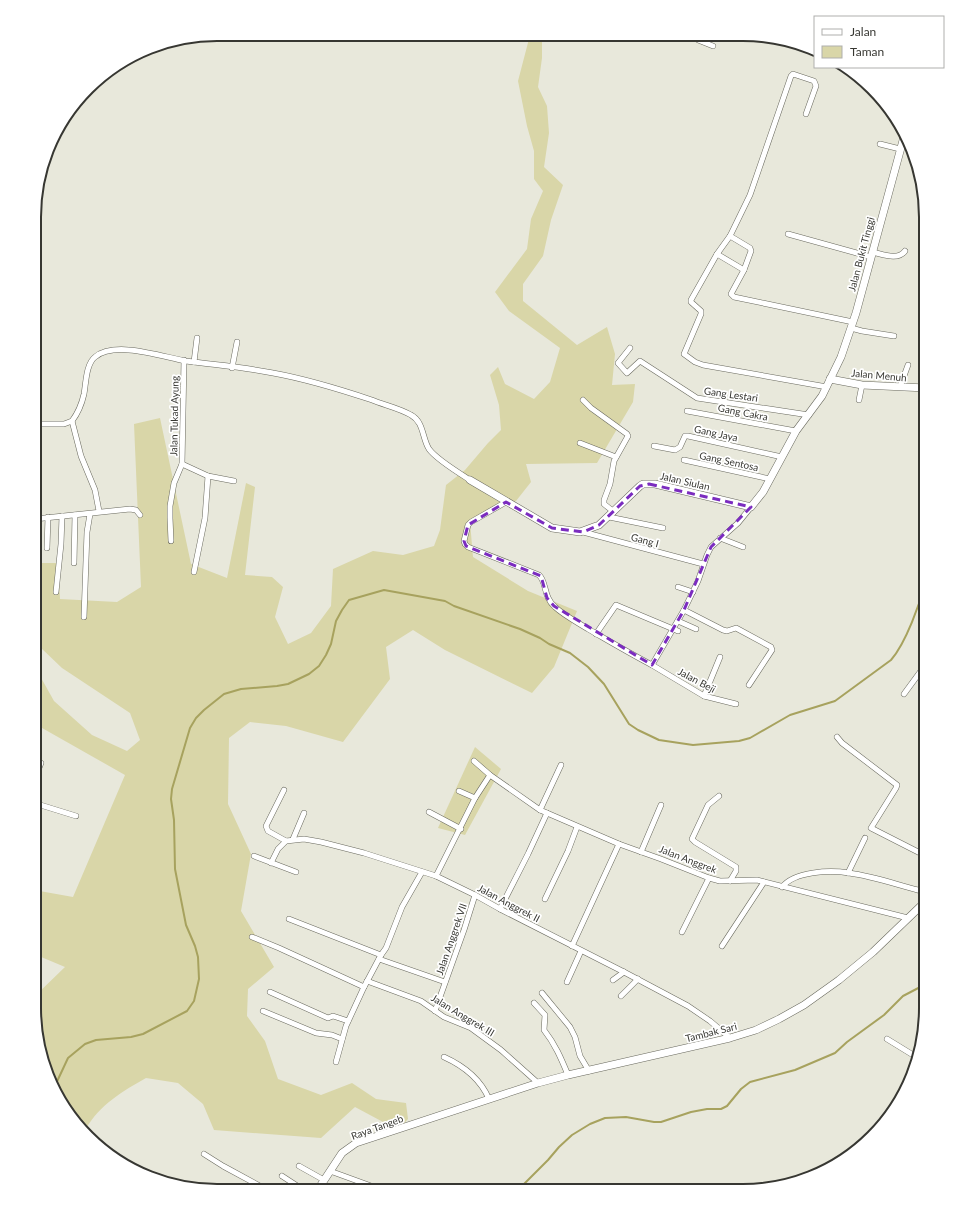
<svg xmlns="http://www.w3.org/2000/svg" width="960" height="1225" viewBox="0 0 960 1225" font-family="Lato,sans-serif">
  <rect width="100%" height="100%" fill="#e8e8db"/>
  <g fill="#d9d6a8">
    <path d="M530,35h12v23l-4,29 9,19 2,27 -5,34 19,18 -12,35 -8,36 -20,28v17l54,44 30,-18 8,27 -3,31 23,-1 -2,18 -36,61 -71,1 5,18 -15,19 -46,21 3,35 55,34 49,20 -23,56 -22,26 -87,-43 -32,-20 -27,17 4,32 -47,63 -57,-16 -36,-4 -21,16 -1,66 23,50 -10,57 33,56 -26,22 -1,27 18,25 13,38 43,16 31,-12 24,16 30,4 2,16 -10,11 -43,-23 -34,31 -107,-8 -11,-26 -25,-21 -32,-5c-23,13 -47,27 -60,51l-28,-30 -18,-43 -6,-47v-12l31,-30 -31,-13v-64l39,7 52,-122 -90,-51v-57l19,34 38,34 35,16 13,-11 -10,-27 -68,-45 -22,-21 -5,5v-89h23l2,36 57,3 24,-15 -7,-163 26,-6 31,146 36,14 19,-95 9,4 -10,88 27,2 11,10 -8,30 13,27 23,-11 20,-27 2,-37 40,-18 30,4 31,-9 6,-16 6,-45 19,-15 23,-27 13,-13 -2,-25 -9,-30 8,-8 7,17 29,15 16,-17 10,-34 -51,-37 -14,-19 32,-43 4,-30 12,-28 -9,-12v-28l-7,-25 -9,-45z"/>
    <polygon points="475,747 501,769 465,835 438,828"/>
  </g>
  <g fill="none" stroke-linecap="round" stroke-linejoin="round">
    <g stroke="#a7a25e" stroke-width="2">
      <path d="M54,1088l14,-30 17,-14 11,-4 35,-3 12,-3 44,-23 7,-10 5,-22 -1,-22 -3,-11 -9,-21 -11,-56 -1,-49 -3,-21 1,-10 18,-61 6,-10 8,-8 20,-16 17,-5 36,-3 11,-2 21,-10 10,-8 7,-11 5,-11 5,-23 6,-11 7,-10 35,-10 61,11 9,5 66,23 20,9 9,6 21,9 18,14 16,17 25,40 9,6 21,10 34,5 46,-4 11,-3 40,-23 45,-14 56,-41c15,-17 29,-57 35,-79"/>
      <polyline points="517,1191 548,1160 559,1147 572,1135 590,1124 605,1118 626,1117 654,1122 661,1122 691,1112 707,1109 721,1109 727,1106 741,1089 750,1082 795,1070 835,1053 847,1042 884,1015 903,996 926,984"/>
    </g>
    <g stroke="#69695e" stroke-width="6">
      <g id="street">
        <polyline points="696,35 698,40 713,46"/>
        <polyline points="806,114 816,86 814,81 793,74 791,76 750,195 730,236 750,248 751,251 744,270 731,294 734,297 853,322"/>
        <polyline points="880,144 900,149"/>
        <polyline points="788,234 871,257"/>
        <polyline points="730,236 717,254 691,300 691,302 701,311 701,314 684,354 695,362 703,365 827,387"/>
        <path d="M872,252c10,2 26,9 33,-1"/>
        <polyline points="717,254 744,270"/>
        <polyline points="851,328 862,331 894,336"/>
        <polyline points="630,348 618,363 627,373 640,361 697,398 809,415"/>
        <polyline points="194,362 197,338"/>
        <polyline points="232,368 237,342"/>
        <polyline points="900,387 908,365"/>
        <polyline points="583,400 591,408 627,434 628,436 614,461 610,484 604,500 604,504 614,512"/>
        <polyline points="859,400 862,385"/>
        <polyline points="687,411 796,431"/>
        <polyline points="72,421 81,456 95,490 99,511"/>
        <path d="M35,424h29l8,-3c6,-8 10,-18 12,-27 2,-11 2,-30 11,-37 20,-17 68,0 91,4 29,4 58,6 87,12 33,6 66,16 99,27 12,5 27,8 39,15 13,7 11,23 18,34 7,10 30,24 41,31"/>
        <polyline points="580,443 616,457"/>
        <polyline points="654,446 675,450 680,447 685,436 688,436 782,457"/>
        <polyline points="684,460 770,479"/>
        <polyline points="182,464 208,476 234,481"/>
        <path d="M506,502l-35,20 -3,3 -4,16 1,3 3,3 71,28c8,7 4,22 16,32 10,9 22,15 33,22 21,12 43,25 64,36l32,-55 14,-29 9,-26 4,-8 27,-24 13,-16"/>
        <polyline points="609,517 663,528"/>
        <polyline points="35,519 130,509 136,510 140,515"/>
        <polyline points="583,532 703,564"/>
        <polyline points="720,538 743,547"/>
        <polyline points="171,541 170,518 170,506 174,483 182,464 184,360"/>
        <polyline points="47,548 48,517"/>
        <polyline points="74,563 75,515"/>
        <polyline points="194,572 205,518 208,476"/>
        <polyline points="678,587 693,592"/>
        <polyline points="56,592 61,544 62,516"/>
        <polyline points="684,610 723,630 727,631 736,628 771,647 772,650 749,685"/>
        <polyline points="84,617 87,532 90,514"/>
        <polyline points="678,621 696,629"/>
        <polyline points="596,634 616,605 678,631"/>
        <polyline points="652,665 704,696 736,704"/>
        <polyline points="904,694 926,664"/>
        <polyline points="704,696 720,657"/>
        <polyline points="837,737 842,743 897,785 896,788 871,828 926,856"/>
        <polyline points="474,761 490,775 540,810 619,844 661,859 709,878 720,881 757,880 908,918"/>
        <polyline points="34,780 41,763"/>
        <polyline points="922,788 926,791"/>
        <polyline points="284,790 266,826 268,831 286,841"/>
        <polyline points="459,791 475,798"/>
        <polyline points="719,796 708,805 692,839 695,842 736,867 736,871 730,881"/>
        <polyline points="34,803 76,816"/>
        <polyline points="540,810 561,765"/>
        <polyline points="429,812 461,829"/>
        <polyline points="293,839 304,813"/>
        <polyline points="641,852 661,805"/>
        <polyline points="254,856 296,872"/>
        <polyline points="271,863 278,849 286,841 304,839 321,842 364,853 436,876 475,895 500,909 624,972 688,1006 710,1021 730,1038"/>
        <polyline points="848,873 865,838"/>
        <polyline points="436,876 475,798 490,775"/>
        <path d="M782,887c13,-16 48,-17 67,-14 23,3 46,11 69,17l8,5"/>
        <polyline points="545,899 568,851 577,827"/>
        <polyline points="500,909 528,854 547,813"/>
        <polyline points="289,919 381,955"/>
        <polyline points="682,932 709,878"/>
        <polyline points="252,937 279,948 364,987"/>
        <polyline points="572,946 619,844"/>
        <polyline points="722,946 764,882"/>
        <polyline points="379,959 445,982"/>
        <polyline points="613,980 624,972"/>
        <polyline points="367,981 421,1001 444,1017 471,1028 501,1050 538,1083"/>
        <polyline points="567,982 581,951"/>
        <polyline points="270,992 328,1018 333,1016 348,1021"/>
        <polyline points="542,993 570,1027 575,1037 580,1056 589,1071"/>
        <polyline points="621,996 638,979"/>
        <polyline points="925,998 926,998"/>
        <path d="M534,1003l11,12 -1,15c11,14 17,28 24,45"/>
        <polyline points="263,1011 316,1033 332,1035 342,1039"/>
        <polyline points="435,1011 464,930 475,895"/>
        <polyline points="887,1039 918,1058"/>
        <path d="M444,1057c20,9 36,21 45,42"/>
        <polyline points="336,1062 346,1026 364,987 381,955 386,948 402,907 422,872"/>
        <polyline points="906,1083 917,1062"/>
        <polyline points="204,1154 223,1166 269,1191"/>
        <polyline points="299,1166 324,1180"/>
        <polyline points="330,1171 385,1191"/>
        <polyline points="282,1176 305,1191"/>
      </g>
    </g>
    <g stroke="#69695e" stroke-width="8">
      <g id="secondary">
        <polyline points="830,379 862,385 926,388"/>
        <polyline points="470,480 552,528 580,532 599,525 640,486 643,484 655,484 751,507 763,492 796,431 822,396 841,357 856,313 905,133"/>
        <polyline points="317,1191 342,1153 356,1143 538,1083 568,1075 730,1038 756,1030 779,1019 804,1005 839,980 873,952 926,901"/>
      </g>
    </g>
    <use href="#street" stroke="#fff" stroke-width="5"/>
    <use href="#secondary" stroke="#fff" stroke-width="7"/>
  </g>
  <path fill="none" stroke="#7b2cbf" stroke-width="3" stroke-dasharray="8 5" stroke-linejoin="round" d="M649,484l102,23 -40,40 -27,63 -32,55 -98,-59 -7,-8 -6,-22 -75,-30 -2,-5 4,-16 38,-23 46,26 31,4 16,-7 41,-39z"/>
  <g text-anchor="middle" stroke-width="3.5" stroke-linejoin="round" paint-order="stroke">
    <g font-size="10" fill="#373732" stroke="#fff">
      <text transform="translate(861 254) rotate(-75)" y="4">Jalan Bukit Tinggi</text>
      <text transform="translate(879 375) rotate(5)" y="4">Jalan Menuh</text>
      <text transform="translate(731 394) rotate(8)" y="4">Gang Lestari</text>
      <text transform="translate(743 412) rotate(11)" y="4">Gang Cakra</text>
      <text transform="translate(174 416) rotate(-89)" y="4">Jalan Tukad Ayung</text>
      <text transform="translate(716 433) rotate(12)" y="4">Gang Jaya</text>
      <text transform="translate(729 461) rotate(12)" y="4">Gang Sentosa</text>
      <text transform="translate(685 481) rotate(13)" y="4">Jalan Siulan</text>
      <text transform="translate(645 540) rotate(15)" y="4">Gang I</text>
      <text transform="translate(697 680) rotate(28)" y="4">Jalan Beji</text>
      <text transform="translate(688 859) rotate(21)" y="4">Jalan Anggrek</text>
      <text transform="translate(509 903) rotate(28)" y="4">Jalan Anggrek II</text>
      <text transform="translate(451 939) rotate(-71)" y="4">Jalan Anggrek VII</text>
      <text transform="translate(463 1015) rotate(31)" y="4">Jalan Anggrek III</text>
      <text transform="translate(711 1032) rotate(-14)" y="4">Tambak Sari</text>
      <text transform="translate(377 1127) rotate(-20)" y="4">Raya Tangeb</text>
    </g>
  </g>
  <path d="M0 0H960V1225H0ZM217 41H743A176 176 0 0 1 919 217V1008A176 176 0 0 1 743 1184H217A176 176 0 0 1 41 1008V217A176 176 0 0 1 217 41Z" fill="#fff" fill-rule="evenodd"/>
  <path fill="none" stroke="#373732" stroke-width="2" d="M217 41H743A176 176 0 0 1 919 217V1008A176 176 0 0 1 743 1184H217A176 176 0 0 1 41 1008V217A176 176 0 0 1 217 41Z"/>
  <rect x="814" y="16" width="130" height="52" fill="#ffffff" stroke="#afafad"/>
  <rect x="822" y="29" width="20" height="6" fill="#ffffff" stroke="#afafad"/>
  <text x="850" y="36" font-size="12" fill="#373732">Jalan</text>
  <rect x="822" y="46" width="20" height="12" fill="#d9d6a8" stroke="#afafad"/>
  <text x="850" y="56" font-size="12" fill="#373732">Taman</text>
</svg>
